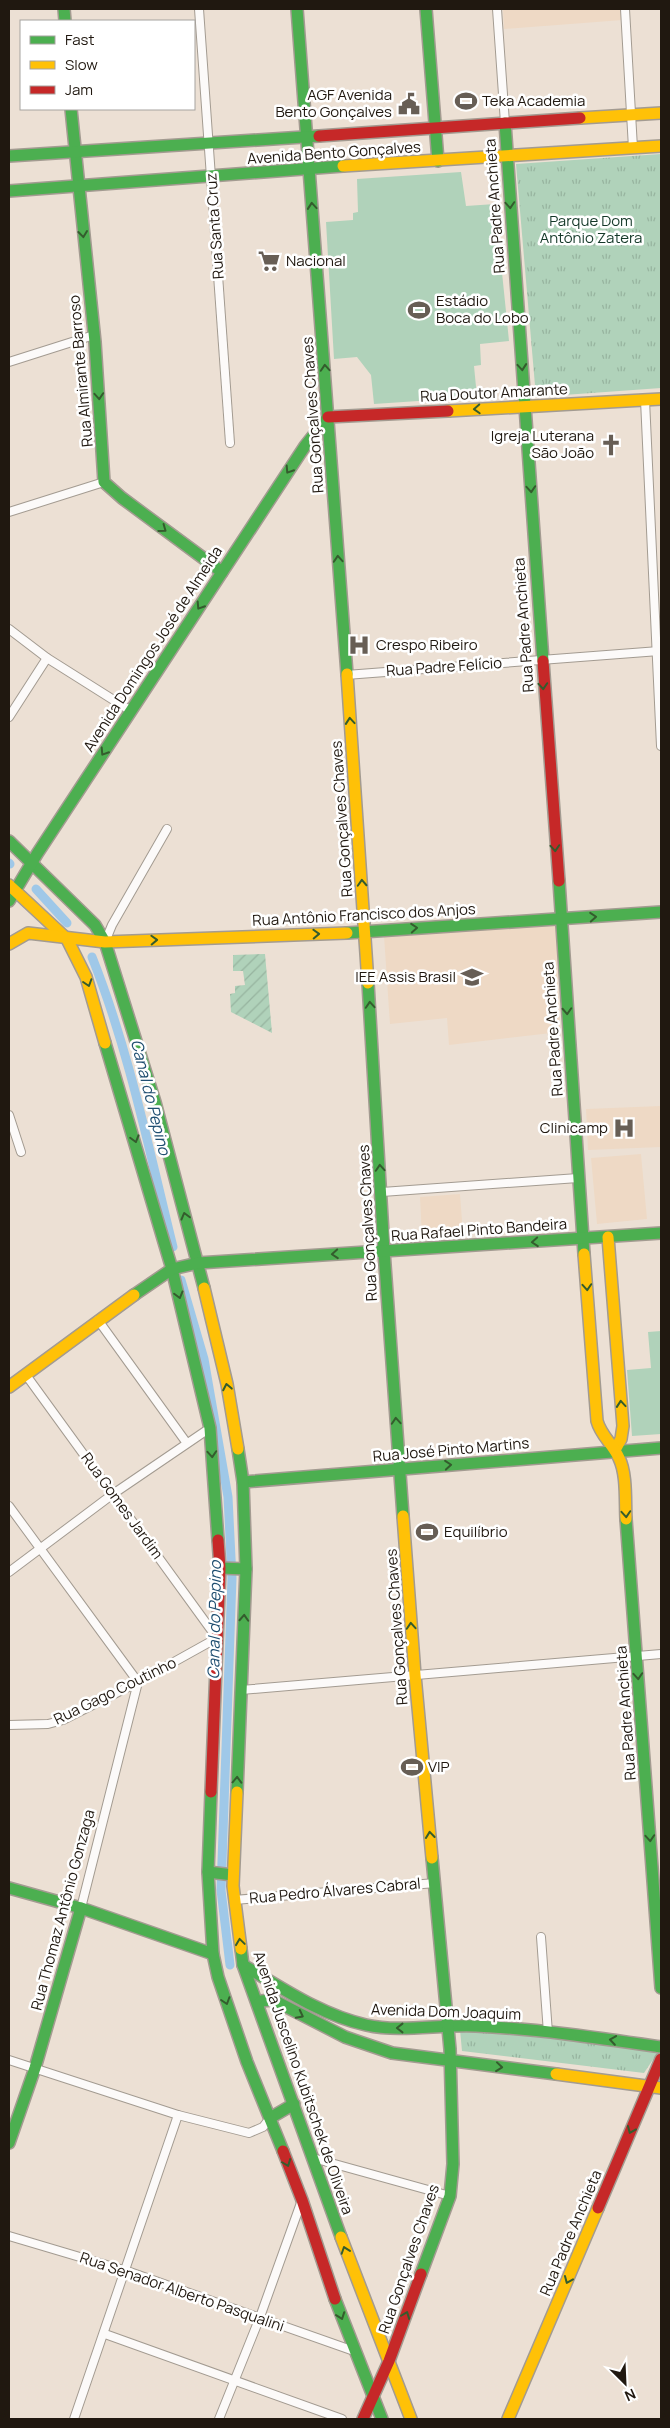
<svg xmlns="http://www.w3.org/2000/svg" width="670" height="2428" viewBox="0 0 670 2428" font-family="Manrope,sans-serif">
  <defs>
    <pattern id="grass-tufts" width="24" height="20" patternUnits="userSpaceOnUse" patternTransform="scale(1.25)"><rect width="24" height="20" fill="#b0d2ba"/><path d="M3 7l-1-3M5 7V3M7 7l1-3M15 17l-1-3M17 17v-4M19 17l1-3" fill="none" stroke="#97b49f"/></pattern>
    <pattern id="garden-furrows" width="10" height="10" patternUnits="userSpaceOnUse" patternTransform="scale(1.25)"><rect width="10" height="10" fill="#b0d2ba"/><path d="M-1 1l2-2M0 10L10 0M9 11l2-2" fill="none" stroke="#97b49f"/></pattern>
  </defs>
  <rect width="100%" height="100%" fill="#ece0d4"/>
  <g fill="#eed9c5">
    <polygon points="503,9 622,9 623,20 504,29"/>
    <polygon points="556,925 560,1032 449,1045 447,1018 390,1024 384,936"/>
    <polygon points="661,1106 661,1147 588,1150 586,1109"/>
    <polygon points="641,1154 647,1219 597,1224 591,1158"/>
    <polygon points="460,1194 463,1234 422,1237 420,1197"/>
  </g>
  <g fill="url(#grass-tufts)">
    <polygon points="661,154 661,388 536,397 516,164"/>
    <polygon points="460,2030 581,2041 658,2052 644,2073 462,2051"/>
  </g>
  <polygon fill="url(#garden-furrows)" points="265,954 272,1033 231,1012 230,994 235,993 235,986 245,985 243,971 233,971 233,955"/>
  <g fill="#b0d2ba">
    <polygon points="461,172 466,206 495,204 509,341 480,344 481,365 474,366 477,397 374,404 371,375 357,357 334,359 326,222 353,220 353,213 358,212 357,179"/>
    <polygon points="661,1331 661,1434 632,1436 627,1370 651,1368 648,1332"/>
  </g>
  <g fill="none" stroke-linecap="round" stroke-linejoin="round">
    <g stroke="#9fc8e8" stroke-width="9">
      <polyline points="9,863 10,864"/>
      <polyline points="36,889 67,923"/>
      <path d="M92,957c37,93 57,193 81,290"/>
      <polyline points="181,1280 204,1359 228,1497 232,1578 221,1890 230,1965"/>
    </g>
    <g stroke="#a39b91" stroke-width="10">
      <g id="street">
        <polyline points="199,9 230,443"/>
        <polyline points="497,9 505,123"/>
        <polyline points="625,9 633,148"/>
        <polyline points="9,362 94,335"/>
        <polyline points="645,400 661,746"/>
        <polyline points="9,512 104,482"/>
        <polyline points="9,629 47,658 131,711"/>
        <polyline points="346,675 659,651"/>
        <polyline points="9,717 47,658"/>
        <polyline points="105,942 112,925 167,829"/>
        <polyline points="9,1115 21,1152"/>
        <polyline points="382,1192 578,1178"/>
        <polyline points="98,1320 186,1442"/>
        <polyline points="9,1506 138,1682 81,1908"/>
        <polyline points="9,1572 113,1494 210,1428"/>
        <polyline points="241,1690 661,1654"/>
        <polyline points="9,1725 48,1724 63,1720 138,1682 217,1638 26,1375"/>
        <polyline points="234,1900 435,1883"/>
        <polyline points="541,1937 548,2033"/>
        <polyline points="9,2060 178,2115 249,2133 263,2127 270,2118"/>
        <polyline points="313,2158 450,2196"/>
        <polyline points="9,2236 127,2271 354,2351"/>
        <polyline points="105,2334 342,2419"/>
        <polyline points="74,2419 178,2115"/>
        <polyline points="219,2419 260,2317 302,2200"/>
      </g>
    </g>
    <g stroke="#a39b91" stroke-width="14">
      <g id="fast">
        <polyline points="64,9 65,21"/>
        <polyline points="297,9 347,674"/>
        <polyline points="426,9 438,161"/>
        <polyline points="71,109 95,342 104,482 122,498 222,572"/>
        <polyline points="505,123 543,661"/>
        <polyline points="9,156 319,136"/>
        <polyline points="9,191 343,166"/>
        <polyline points="9,841 95,925 105,942 155,1102 204,1288"/>
        <polyline points="559,881 584,1254"/>
        <polyline points="9,901 37,854 305,446 328,417"/>
        <polyline points="347,933 661,912"/>
        <polyline points="368,983 384,1251 403,1516"/>
        <polyline points="105,1043 172,1269 210,1428 218,1540"/>
        <polyline points="134,1295 172,1269 198,1263 661,1233"/>
        <polyline points="243,1482 661,1448"/>
        <polyline points="626,1519 661,1988"/>
        <polyline points="220,1568 246,1569"/>
        <polyline points="211,1792 208,1872 213,1954 218,1977 247,2062 283,2151"/>
        <polyline points="237,1792 246,1569 243,1482 238,1449"/>
        <polyline points="208,1872 233,1875"/>
        <polyline points="9,1888 81,1908 213,1954"/>
        <polyline points="241,1949 243,1965 341,2237"/>
        <path d="M243,1965c39,23 78,50 123,60 35,8 74,-1 110,1 62,3 123,12 185,21"/>
        <polyline points="258,2005 261,2001 273,2000 345,2037 392,2053 556,2074"/>
        <polyline points="270,2118 294,2104"/>
        <polyline points="9,2143 35,2068 81,1908"/>
        <polyline points="421,2274 450,2196 453,2164 450,2049 432,1858"/>
        <polyline points="335,2299 382,2419"/>
      </g>
    </g>
    <g stroke="#a39b91" stroke-width="14">
      <g id="slow">
        <polyline points="580,118 661,113"/>
        <polyline points="343,166 661,146"/>
        <polyline points="448,411 661,399"/>
        <polyline points="347,674 368,983"/>
        <polyline points="9,885 67,939 86,977 105,1043"/>
        <polyline points="9,944 28,933 105,942 347,933"/>
        <polyline points="608,1237 623,1426 621,1439 615,1450"/>
        <path d="M584,1254l13,167c4,15 16,23 22,37 8,16 6,43 7,61"/>
        <polyline points="204,1288 227,1384 238,1449"/>
        <polyline points="9,1387 134,1295"/>
        <polyline points="403,1516 415,1675 432,1858"/>
        <polyline points="237,1792 233,1886 241,1949"/>
        <polyline points="556,2074 661,2088"/>
        <polyline points="341,2237 411,2419"/>
        <polyline points="508,2419 598,2208"/>
      </g>
    </g>
    <g stroke="#a39b91" stroke-width="14">
      <g id="jam">
        <polyline points="319,136 580,118"/>
        <polyline points="328,417 448,411"/>
        <polyline points="543,661 559,881"/>
        <polyline points="211,1792 220,1568 218,1540"/>
        <polyline points="283,2151 302,2200 335,2299"/>
        <polyline points="598,2208 661,2059"/>
        <polyline points="363,2419 389,2361 421,2274"/>
      </g>
    </g>
    <use href="#street" stroke="#fcfaf9" stroke-width="8"/>
    <use href="#fast" stroke="#4caf50" stroke-width="11"/>
    <use href="#slow" stroke="#ffc107" stroke-width="11"/>
    <use href="#jam" stroke="#c62828" stroke-width="11"/>
  </g>
  <defs><path id="oneway-chevron" d="M-2-3.5L2.5 0L-2 3.5" fill="none" stroke-width="1.6" stroke-linecap="round" stroke-linejoin="round" transform="scale(1.25)"/></defs>
  <g stroke="#345c2d">
    <use href="#oneway-chevron" transform="translate(510 205) rotate(86)"/>
    <use href="#oneway-chevron" transform="translate(312 206) rotate(-95)"/>
    <use href="#oneway-chevron" transform="translate(83 234) rotate(83)"/>
    <use href="#oneway-chevron" transform="translate(522 367) rotate(85)"/>
    <use href="#oneway-chevron" transform="translate(325 368) rotate(-94)"/>
    <use href="#oneway-chevron" transform="translate(99 396) rotate(86)"/>
    <use href="#oneway-chevron" transform="translate(477 409) rotate(177)"/>
    <use href="#oneway-chevron" transform="translate(289 470) rotate(123)"/>
    <use href="#oneway-chevron" transform="translate(531 489) rotate(86)"/>
    <use href="#oneway-chevron" transform="translate(163 529) rotate(36)"/>
    <use href="#oneway-chevron" transform="translate(338 559) rotate(-94)"/>
    <use href="#oneway-chevron" transform="translate(200 606) rotate(123)"/>
    <use href="#oneway-chevron" transform="translate(543 686) rotate(86)"/>
    <use href="#oneway-chevron" transform="translate(350 721) rotate(-95)"/>
    <use href="#oneway-chevron" transform="translate(104 752) rotate(123)"/>
    <use href="#oneway-chevron" transform="translate(555 848) rotate(86)"/>
    <use href="#oneway-chevron" transform="translate(362 883) rotate(-93)"/>
    <use href="#oneway-chevron" transform="translate(593 917) rotate(-4)"/>
    <use href="#oneway-chevron" transform="translate(414 928) rotate(-4)"/>
    <use href="#oneway-chevron" transform="translate(316 934) rotate(-2)"/>
    <use href="#oneway-chevron" transform="translate(154 940) rotate(-2)"/>
    <use href="#oneway-chevron" transform="translate(88 983) rotate(72)"/>
    <use href="#oneway-chevron" transform="translate(370 1005) rotate(-94)"/>
    <use href="#oneway-chevron" transform="translate(567 1011) rotate(87)"/>
    <use href="#oneway-chevron" transform="translate(135 1139) rotate(74)"/>
    <use href="#oneway-chevron" transform="translate(380 1168) rotate(-94)"/>
    <use href="#oneway-chevron" transform="translate(185 1216) rotate(-105)"/>
    <use href="#oneway-chevron" transform="translate(535 1242) rotate(176)"/>
    <use href="#oneway-chevron" transform="translate(335 1254) rotate(176)"/>
    <use href="#oneway-chevron" transform="translate(587 1287) rotate(86)"/>
    <use href="#oneway-chevron" transform="translate(179 1295) rotate(75)"/>
    <use href="#oneway-chevron" transform="translate(227 1387) rotate(-101)"/>
    <use href="#oneway-chevron" transform="translate(621 1404) rotate(-95)"/>
    <use href="#oneway-chevron" transform="translate(396 1421) rotate(-94)"/>
    <use href="#oneway-chevron" transform="translate(212 1454) rotate(86)"/>
    <use href="#oneway-chevron" transform="translate(448 1465) rotate(-5)"/>
    <use href="#oneway-chevron" transform="translate(626 1514) rotate(86)"/>
    <use href="#oneway-chevron" transform="translate(244 1618) rotate(-87)"/>
    <use href="#oneway-chevron" transform="translate(411 1626) rotate(-94)"/>
    <use href="#oneway-chevron" transform="translate(638 1676) rotate(86)"/>
    <use href="#oneway-chevron" transform="translate(237 1780) rotate(-88)"/>
    <use href="#oneway-chevron" transform="translate(430 1835) rotate(-96)"/>
    <use href="#oneway-chevron" transform="translate(650 1838) rotate(86)"/>
    <use href="#oneway-chevron" transform="translate(240 1942) rotate(-98)"/>
    <use href="#oneway-chevron" transform="translate(226 2001) rotate(72)"/>
    <use href="#oneway-chevron" transform="translate(300 2015) rotate(27)"/>
    <use href="#oneway-chevron" transform="translate(400 2028) rotate(180)"/>
    <use href="#oneway-chevron" transform="translate(613 2040) rotate(-172)"/>
    <use href="#oneway-chevron" transform="translate(499 2067) rotate(6)"/>
    <use href="#oneway-chevron" transform="translate(631 2130) rotate(113)"/>
    <use href="#oneway-chevron" transform="translate(287 2163) rotate(69)"/>
    <use href="#oneway-chevron" transform="translate(345 2250) rotate(-109)"/>
    <use href="#oneway-chevron" transform="translate(568 2280) rotate(113)"/>
    <use href="#oneway-chevron" transform="translate(406 2315) rotate(-69)"/>
    <use href="#oneway-chevron" transform="translate(341 2316) rotate(70)"/>
  </g>
  <defs>
    <g id="stadium-bare" transform="scale(1.725)"><path d="M0-5a6.5 5 0 1 0 0 10a6.5 5 0 1 0 0-10ZM-3.5-1.8h7v3.6h-7Z" fill="#675e55" stroke="#fff" stroke-width="2.5" paint-order="stroke"/></g>
    <g id="civic-bare" transform="scale(1.725)"><path d="M-.6-6.5H3V-4.5H.6V-3L4-1V1h2V6H-6V1h2V-1L-.6-3ZM-1.2 2.5V6h2.4V2.5Z" fill="#675e55" stroke="#fff" stroke-width="2.5" paint-order="stroke"/></g>
    <g id="supermarket-bare" transform="scale(1.725)"><path d="M-6-5.5h2.5l.6 2H6L4.5 2H-2.5L-4.4-4H-6ZM-1.5 3.2a1.3 1.3 0 1 0 .1 0ZM3 3.2a1.3 1.3 0 1 0 .1 0Z" fill="#675e55" stroke="#fff" stroke-width="2.5" paint-order="stroke"/></g>
    <g id="church-bare" transform="scale(1.725)"><path d="M-1.2-6h2.4v3.5h3.3v2.4h-3.3V6h-2.4V-.1h-3.3v-2.4h3.3Z" fill="#675e55" stroke="#fff" stroke-width="2.5" paint-order="stroke"/></g>
    <g id="hospital-bare" transform="scale(1.725)"><path d="M-5-5h3v3.5h4V-5h3V5h-3V1.5h-4V5h-3Z" fill="#675e55" stroke="#fff" stroke-width="2.5" paint-order="stroke"/></g>
    <g id="school-bare" transform="scale(1.725)"><path d="M0-5L7-2L0 1L-7-2ZM-4 1L0 2.5L4 1V4Q0 6-4 4Z" fill="#675e55" stroke="#fff" stroke-width="2.5" paint-order="stroke"/></g>
  </defs>
  <g fill-rule="evenodd">
    <use href="#stadium-bare" x="466" y="101"/>
    <use href="#civic-bare" x="409" y="104"/>
    <use href="#supermarket-bare" x="269" y="261"/>
    <use href="#stadium-bare" x="419" y="310"/>
    <use href="#church-bare" x="611" y="445"/>
    <use href="#hospital-bare" x="359" y="645"/>
    <use href="#school-bare" x="472" y="977"/>
    <use href="#hospital-bare" x="624" y="1128"/>
    <use href="#stadium-bare" x="427" y="1532"/>
    <use href="#stadium-bare" x="412" y="1767"/>
  </g>
  <g text-anchor="middle" stroke-width="5" stroke-linejoin="round" paint-order="stroke">
    <g font-size="15" fill="#201810" stroke="#fff" text-anchor="start">
      <text x="392" y="100" text-anchor="end">AGF Avenida<tspan x="392" dy="17">Bento Gonçalves</tspan></text>
      <text x="482" y="106">Teka Academia</text>
      <text x="286" y="266">Nacional</text>
      <text x="436" y="306">Estádio<tspan x="436" dy="17">Boca do Lobo</tspan></text>
      <text x="594" y="441" text-anchor="end">Igreja Luterana<tspan x="594" dy="17">São João</tspan></text>
      <text x="376" y="650">Crespo Ribeiro</text>
      <text x="456" y="982" text-anchor="end">IEE Assis Brasil</text>
      <text x="608" y="1133" text-anchor="end">Clinicamp</text>
      <text x="444" y="1537">Equilíbrio</text>
      <text x="428" y="1772">VIP</text>
    </g>
    <g font-size="15" fill="#201810" stroke="#fff">
      <text transform="translate(334 153) rotate(-4)" y="5">Avenida Bento Gonçalves</text>
      <text transform="translate(495 206) rotate(-94)" y="5">Rua Padre Anchieta</text>
      <text transform="translate(215 226) rotate(-94)" y="5">Rua Santa Cruz</text>
      <text transform="translate(81 371) rotate(-95)" y="5">Rua Almirante Barroso</text>
      <text transform="translate(494 393) rotate(-3)" y="5">Rua Doutor Amarante</text>
      <text transform="translate(313 415) rotate(-94)" y="5">Rua Gonçalves Chaves</text>
      <text transform="translate(524 625) rotate(-94)" y="5">Rua Padre Anchieta</text>
      <text transform="translate(153 649) rotate(-57)" y="5">Avenida Domingos José de Almeida</text>
      <text transform="translate(444 667) rotate(-4)" y="5">Rua Padre Felício</text>
      <text transform="translate(342 819) rotate(-94)" y="5">Rua Gonçalves Chaves</text>
      <text transform="translate(364 915) rotate(-3)" y="5">Rua Antônio Francisco dos Anjos</text>
      <text transform="translate(553 1029) rotate(-94)" y="5">Rua Padre Anchieta</text>
      <text transform="translate(368 1223) rotate(-93)" y="5">Rua Gonçalves Chaves</text>
      <text transform="translate(479 1230) rotate(-4)" y="5">Rua Rafael Pinto Bandeira</text>
      <text transform="translate(451 1450) rotate(-5)" y="5">Rua José Pinto Martins</text>
      <text transform="translate(122 1506) rotate(54)" y="5">Rua Gomes Jardim</text>
      <text transform="translate(397 1627) rotate(-94)" y="5">Rua Gonçalves Chaves</text>
      <text transform="translate(115 1691) rotate(-26)" y="5">Rua Gago Coutinho</text>
      <text transform="translate(626 1713) rotate(-94)" y="5">Rua Padre Anchieta</text>
      <text transform="translate(335 1891) rotate(-5)" y="5">Rua Pedro Álvares Cabral</text>
      <text transform="translate(63 1910) rotate(-75)" y="5">Rua Thomaz Antônio Gonzaga</text>
      <text transform="translate(446 2012) rotate(2)" y="5">Avenida Dom Joaquim</text>
      <text transform="translate(303 2083) rotate(71)" y="5">Avenida Juscelino Kubitschek de Oliveira</text>
      <text transform="translate(571 2233) rotate(-67)" y="5">Rua Padre Anchieta</text>
      <text transform="translate(409 2259) rotate(-71)" y="5">Rua Gonçalves Chaves</text>
      <text transform="translate(182 2292) rotate(19)" y="5">Rua Senador Alberto Pasqualini</text>
    </g>
    <g font-size="15" fill="#143828" stroke="#fff">
      <text x="591" y="226">Parque Dom<tspan x="591" dy="17">Antônio Zatera</tspan></text>
    </g>
    <g font-size="16" font-style="italic" fill="#204f71" stroke="#fff">
      <text transform="translate(151 1097) rotate(76)" y="6">Canal do Pepino</text>
      <text transform="translate(214 1620) rotate(-89)" y="6">Canal do Pepino</text>
    </g>
  </g>
  <rect width="670" height="2428" fill="none" stroke="#201810" stroke-width="20"/>
  <rect x="20" y="20" width="175" height="90" fill="#ffffff" stroke="#a6a39f"/>
  <rect x="30" y="36" width="25" height="8" fill="#4caf50" stroke="#a6a39f"/>
  <text x="65" y="45" font-size="15" fill="#201810">Fast</text>
  <rect x="30" y="61" width="25" height="8" fill="#ffc107" stroke="#a6a39f"/>
  <text x="65" y="70" font-size="15" fill="#201810">Slow</text>
  <rect x="30" y="86" width="25" height="8" fill="#c62828" stroke="#a6a39f"/>
  <text x="65" y="95" font-size="15" fill="#201810">Jam</text>
  <g transform="translate(625 2383) rotate(156)" stroke="#ffffff" stroke-width="4" paint-order="stroke">
  <path d="M0-4L9 19L0 12L-9 19Z" fill="#201810"/>
  <text y="-8" font-size="14" font-weight="bold" text-anchor="middle" fill="#201810">N</text>
  </g>
</svg>
